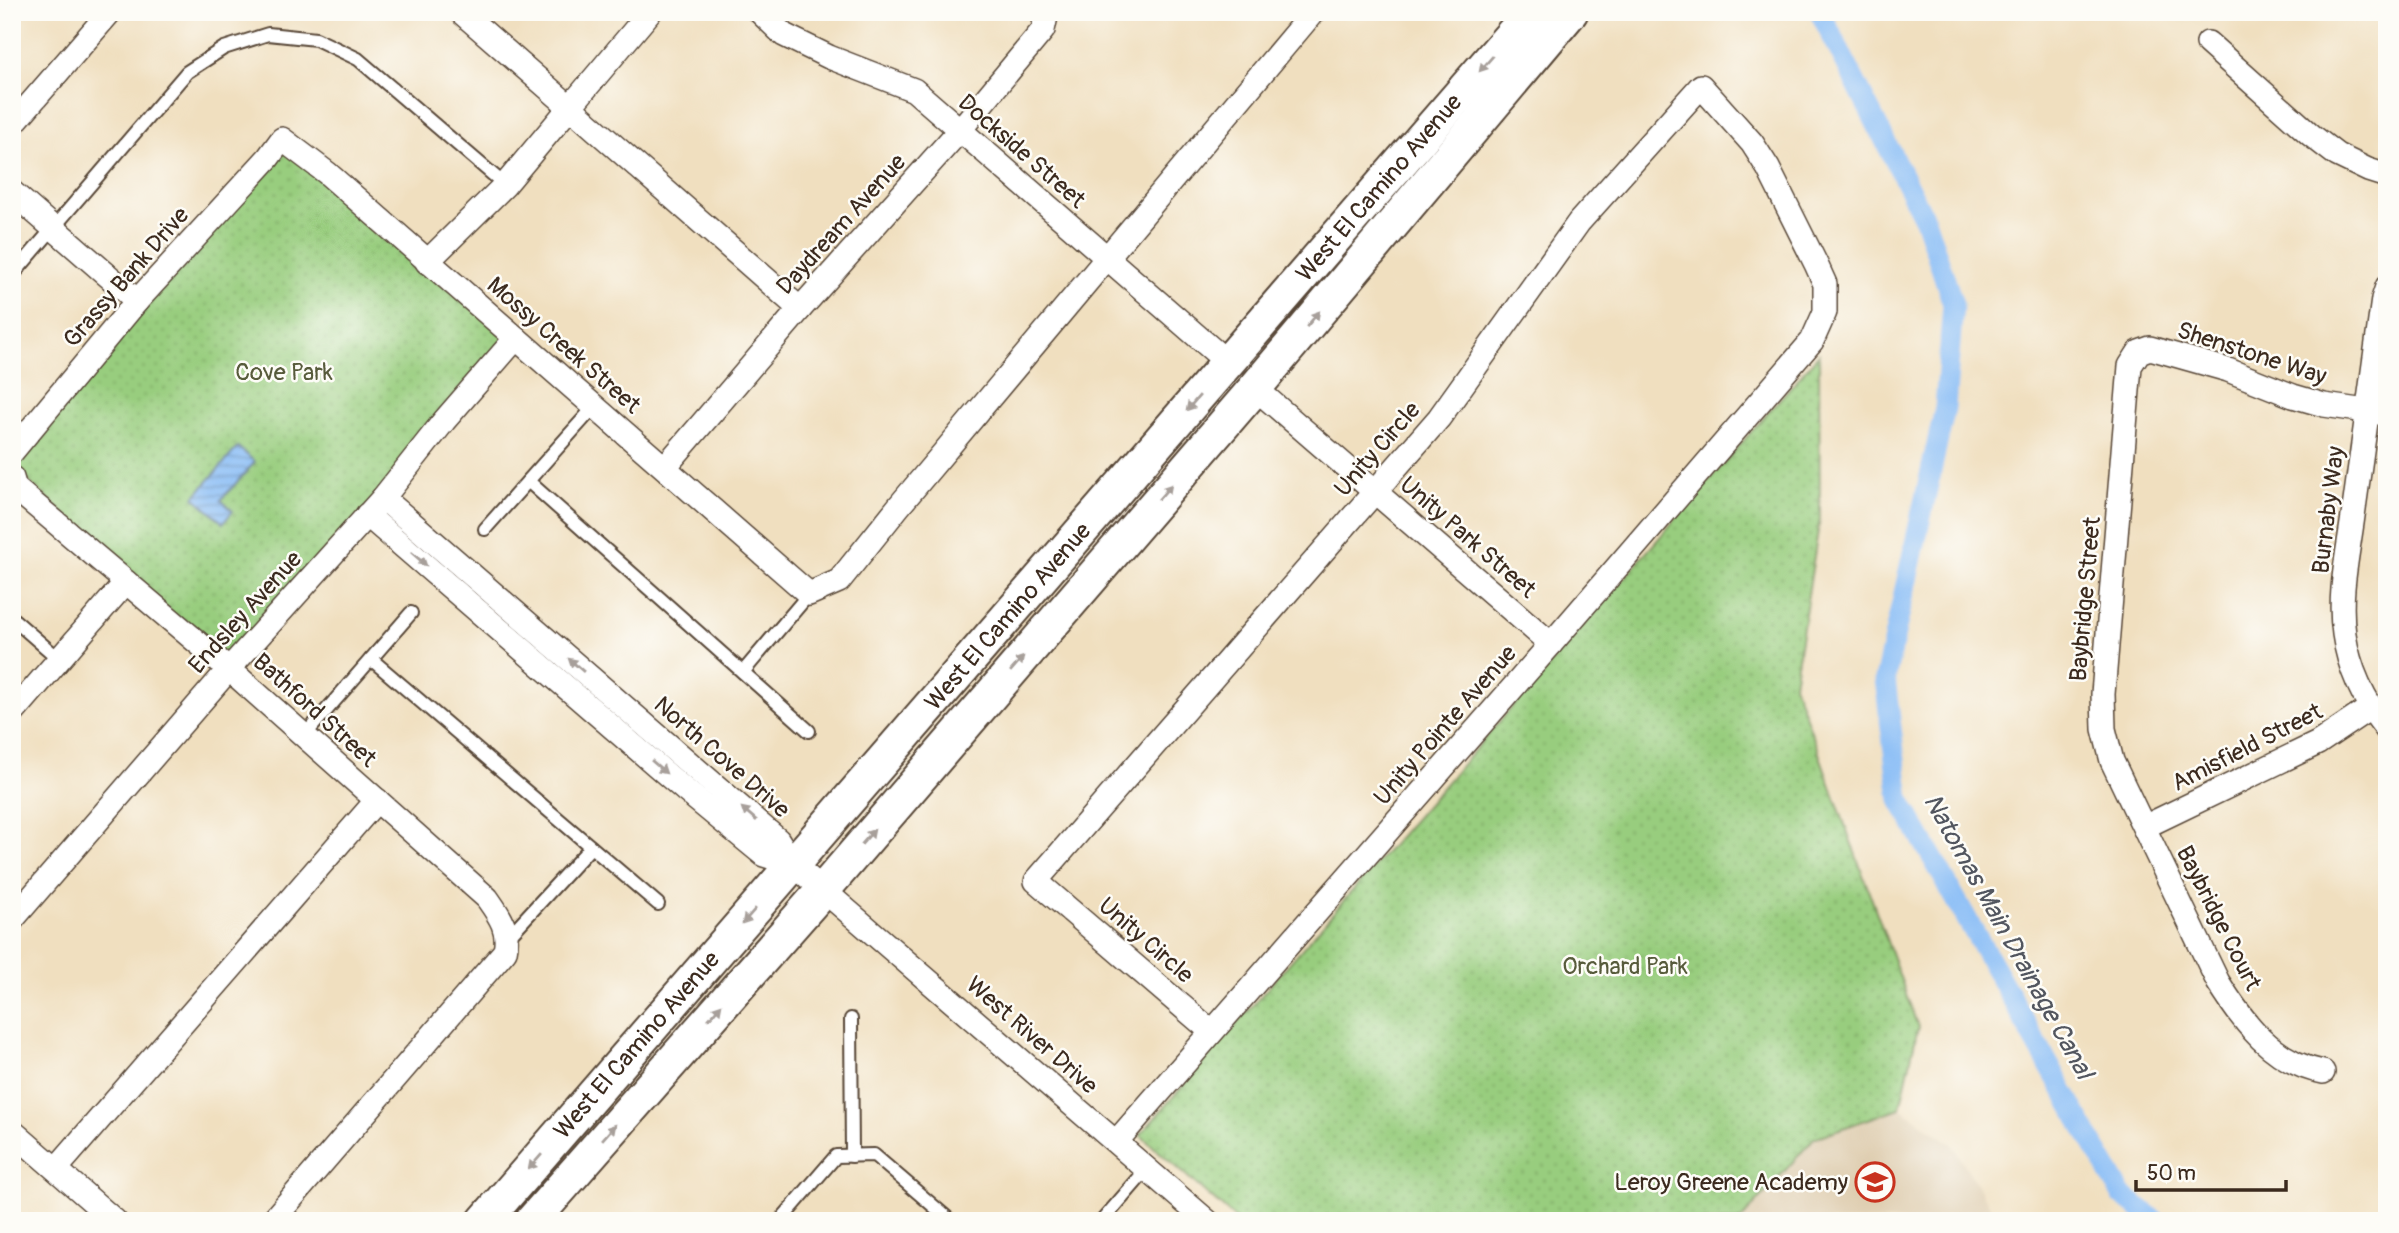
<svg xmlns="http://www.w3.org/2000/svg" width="2399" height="1233" viewBox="0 0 2399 1233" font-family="Pangolin,sans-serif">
  <defs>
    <pattern id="park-dots" width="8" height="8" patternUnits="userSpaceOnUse" patternTransform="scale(1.75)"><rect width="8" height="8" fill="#98cd7e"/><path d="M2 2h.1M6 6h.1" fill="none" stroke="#84b06c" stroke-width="1.8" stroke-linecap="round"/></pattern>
    <pattern id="water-rules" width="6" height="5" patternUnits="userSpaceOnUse" patternTransform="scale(1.75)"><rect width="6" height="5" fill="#87bcf6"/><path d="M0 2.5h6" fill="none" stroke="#7099c7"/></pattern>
  </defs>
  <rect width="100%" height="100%" fill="#fdfcf7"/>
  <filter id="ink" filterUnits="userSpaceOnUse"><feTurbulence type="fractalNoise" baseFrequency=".0143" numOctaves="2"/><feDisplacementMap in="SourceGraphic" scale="14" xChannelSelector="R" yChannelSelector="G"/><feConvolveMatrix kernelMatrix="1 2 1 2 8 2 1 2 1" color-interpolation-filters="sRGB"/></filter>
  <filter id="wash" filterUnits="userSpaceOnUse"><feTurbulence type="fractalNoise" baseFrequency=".00686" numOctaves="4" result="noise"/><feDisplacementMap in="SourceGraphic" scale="28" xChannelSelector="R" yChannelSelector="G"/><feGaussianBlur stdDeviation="1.57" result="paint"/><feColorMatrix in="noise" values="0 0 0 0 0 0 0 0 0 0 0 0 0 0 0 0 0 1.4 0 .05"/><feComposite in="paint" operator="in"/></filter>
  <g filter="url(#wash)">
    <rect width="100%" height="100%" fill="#f0dfbf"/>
    <polygon fill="#dfceb1" points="1900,1108 1952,1144 1999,1221 1740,1221 1814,1138"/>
    <g fill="url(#park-dots)" stroke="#6a7c4e" stroke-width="2">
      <polygon points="282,139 516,338 229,669 12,466 12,454"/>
      <polygon points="1819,354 1820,518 1794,684 1918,1027 1900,1108 1814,1138 1740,1221 1238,1221 1140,1135"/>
    </g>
    <polygon fill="url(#water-rules)" stroke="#61738a" stroke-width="2" points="238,447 255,462 221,500 233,511 223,523 194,497"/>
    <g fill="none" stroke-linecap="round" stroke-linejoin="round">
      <polyline stroke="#87bcf6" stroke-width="21" points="1820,12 1926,222 1953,304 1945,408 1885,679 1900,800 2122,1195 2156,1221"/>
    </g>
  </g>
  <g filter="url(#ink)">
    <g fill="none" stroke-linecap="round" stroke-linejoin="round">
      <g stroke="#564536" stroke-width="16">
        <g id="service">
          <polyline points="12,276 187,72 224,48 268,34 316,39 358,59 505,185"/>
          <polyline points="528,481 809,731"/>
          <polyline points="485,529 595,406"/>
          <polyline points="12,618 59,659"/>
          <polyline points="371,659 658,904"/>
          <polyline points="743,672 809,594"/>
          <polyline points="304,736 411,613"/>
          <polyline points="508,937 591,847"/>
          <polyline points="851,1019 852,1156"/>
          <polyline points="780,1221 836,1156 874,1155 951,1221"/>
          <polyline points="1102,1221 1147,1169"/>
        </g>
      </g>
      <g stroke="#564536" stroke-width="26">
        <g id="minor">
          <polyline points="461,12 570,107 650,12"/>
          <polyline points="760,12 784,35 829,57 914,90 1228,363"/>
          <polyline points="2208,43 2311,135 2337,155 2368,170 2387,176"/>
          <polyline points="12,125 110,12"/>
          <polyline points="12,192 137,301"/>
          <polyline points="427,262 505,185 570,107 800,309"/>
          <path d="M2387,287l-4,12c-10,72 -20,145 -30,217 -5,38 -15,79 -9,118 5,36 21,68 43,96"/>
          <polyline points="1255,388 1551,644"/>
          <polyline points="12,452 137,301 268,158 282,139 327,173 809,594 839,581 899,506 1313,12"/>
          <polyline points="665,467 800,309 959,131 1043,30 1047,12"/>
          <path d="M12,478l3,10 214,181 258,229c12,17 23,31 18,53l-233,270"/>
          <polyline points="383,498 778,840 793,864 1207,1221"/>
          <polyline points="367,515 685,790 764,855 793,864"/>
          <polyline points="12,714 126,582"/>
          <polyline points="2144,827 2318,743 2370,708"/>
          <polyline points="12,920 229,669 383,498 444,421 516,338"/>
          <path d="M2323,1072c-50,-9 -80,-50 -105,-90l-106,-221 -8,-32 -1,-35 27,-328 9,-14 11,-4 78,22 65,26 31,9 63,9"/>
          <polyline points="12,1131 115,1221"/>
          <polyline points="1116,1142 1551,644 1812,341 1825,312 1825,284 1816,264 1768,168 1752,143 1701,86 1579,222 1439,418 1036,881 1212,1032"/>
          <polyline points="56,1169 377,800"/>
        </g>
      </g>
      <g stroke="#564536" stroke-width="37">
        <g id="secondary">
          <path id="s1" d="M484,1221l1047,-1209"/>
          <polyline points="532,1221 824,889 1255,388 1571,12"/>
        </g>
      </g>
      <use href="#service" stroke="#fff" stroke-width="12"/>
      <use href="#minor" stroke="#fff" stroke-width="23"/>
      <use href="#secondary" stroke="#fff" stroke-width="33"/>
    </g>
    <defs><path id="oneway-solid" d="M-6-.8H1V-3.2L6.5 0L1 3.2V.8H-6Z" transform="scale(1.75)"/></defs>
    <g fill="#a79f9a">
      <use href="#oneway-solid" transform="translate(1486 64) rotate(131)"/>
      <use href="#oneway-solid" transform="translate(1313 319) rotate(-50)"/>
      <use href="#oneway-solid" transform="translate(1193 403) rotate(131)"/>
      <use href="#oneway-solid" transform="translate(1165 492) rotate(-49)"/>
      <use href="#oneway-solid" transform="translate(419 559) rotate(41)"/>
      <use href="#oneway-solid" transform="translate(1017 664) rotate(-49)"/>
      <use href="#oneway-solid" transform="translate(576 665) rotate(-139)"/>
      <use href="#oneway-solid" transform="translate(659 767) rotate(41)"/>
      <use href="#oneway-solid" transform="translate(749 814) rotate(-139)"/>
      <use href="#oneway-solid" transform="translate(868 837) rotate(-49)"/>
      <use href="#oneway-solid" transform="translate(749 916) rotate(131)"/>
      <use href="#oneway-solid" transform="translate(715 1012) rotate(-49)"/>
      <use href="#oneway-solid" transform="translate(609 1132) rotate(-49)"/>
      <use href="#oneway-solid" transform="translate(535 1162) rotate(131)"/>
    </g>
  </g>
  <defs>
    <g id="school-ring" transform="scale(2.0125)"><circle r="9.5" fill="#fdfcf7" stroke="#c8321e" stroke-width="1.5"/><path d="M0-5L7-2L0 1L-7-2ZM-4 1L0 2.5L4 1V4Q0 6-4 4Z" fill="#c8321e"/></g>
  </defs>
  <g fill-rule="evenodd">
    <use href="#school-ring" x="1875" y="1182"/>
  </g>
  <g text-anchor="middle" stroke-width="5" stroke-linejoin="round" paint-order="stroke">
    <g font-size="24" fill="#3b2a1e" stroke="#fdfcf7">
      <text transform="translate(1022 151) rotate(41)" y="8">Dockside Street</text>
      <text dy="8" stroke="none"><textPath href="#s1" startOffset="1367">West El Camino Avenue</textPath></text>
      <text transform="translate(841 224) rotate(-48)" y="8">Daydream Avenue</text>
      <text transform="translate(126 277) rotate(-49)" y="8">Grassy Bank Drive</text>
      <text transform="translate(564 345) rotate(41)" y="8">Mossy Creek Street</text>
      <text transform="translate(2252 353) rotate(18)" y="8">Shenstone Way</text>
      <text transform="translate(1377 449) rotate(-49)" y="8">Unity Circle</text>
      <text transform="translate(2328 510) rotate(-83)" y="8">Burnaby Way</text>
      <text transform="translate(1468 537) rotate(41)" y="8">Unity Park Street</text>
      <text transform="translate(2085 599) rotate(-85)" y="8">Baybridge Street</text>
      <text transform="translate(245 612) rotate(-48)" y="8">Endsley Avenue</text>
      <text dy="8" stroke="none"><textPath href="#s1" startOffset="800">West El Camino Avenue</textPath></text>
      <text transform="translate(315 710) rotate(42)" y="8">Bathford Street</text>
      <text transform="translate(1445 725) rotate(-49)" y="8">Unity Pointe Avenue</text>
      <text transform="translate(2247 747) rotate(-27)" y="8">Amisfield Street</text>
      <text transform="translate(722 757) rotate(41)" y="8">North Cove Drive</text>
      <text transform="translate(2219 918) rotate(63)" y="8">Baybridge Court</text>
      <text transform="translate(1146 940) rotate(41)" y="8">Unity Circle</text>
      <text transform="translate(1032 1035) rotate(41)" y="8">West River Drive</text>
      <text dy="8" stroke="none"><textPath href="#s1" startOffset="233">West El Camino Avenue</textPath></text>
    </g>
    <g font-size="24" fill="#575b3b" stroke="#fdfcf7">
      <text x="284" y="380">Cove Park</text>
      <text x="1625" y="974">Orchard Park</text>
    </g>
    <g font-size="24" fill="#3b2a1e" stroke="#fdfcf7" text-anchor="end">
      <text x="1848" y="1190">Leroy Greene Academy</text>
    </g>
    <g font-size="26" font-style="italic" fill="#52565f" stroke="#fdfcf7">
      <text transform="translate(2009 936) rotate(61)" y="9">Natomas Main Drainage Canal</text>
    </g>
  </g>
  <rect width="2399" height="1233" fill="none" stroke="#fdfcf7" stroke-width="42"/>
  <path d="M2136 1180v10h150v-10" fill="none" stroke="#3b2a1e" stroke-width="3.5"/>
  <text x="2147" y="1180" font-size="21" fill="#3b2a1e" stroke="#fdfcf7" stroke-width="5" paint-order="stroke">50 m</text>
</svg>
